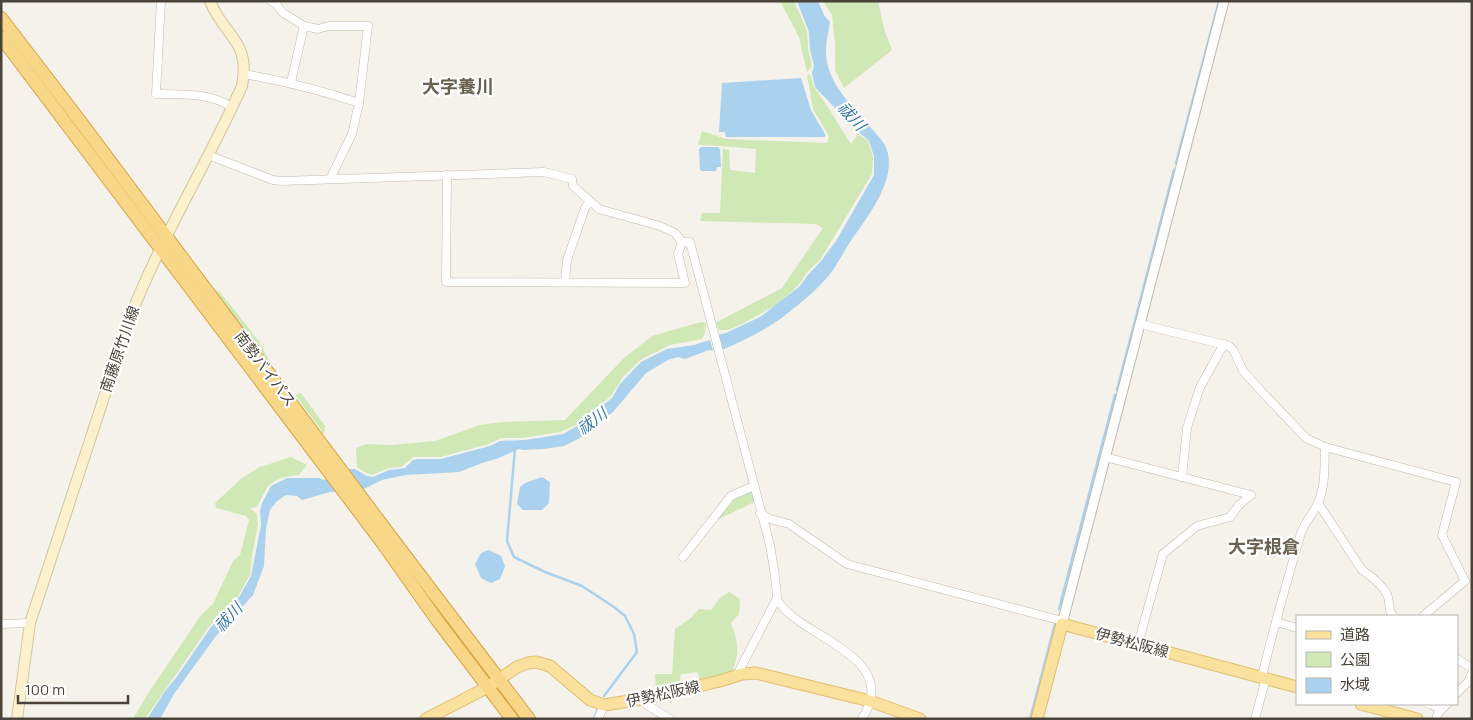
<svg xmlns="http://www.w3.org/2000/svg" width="1473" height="720" viewBox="0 0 1473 720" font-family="Manrope,'Noto Sans JP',sans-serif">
  <rect width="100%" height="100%" fill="#f5f2eb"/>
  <g fill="#d0e7b6">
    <polygon points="780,1 794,1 807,31 808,48 812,66 807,72 799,37"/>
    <polygon points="823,1 878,1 884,29 892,50 844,88 835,70 835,43 832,15"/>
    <polygon points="810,74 814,87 827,106 851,144 858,134 868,141 873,157 872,174 820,260 807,272 798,286 776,305 742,324 728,330 719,330 716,323 719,321 782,288 823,228 816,224 700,221 702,213 720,213 723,149 729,150 730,170 755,173 756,149 722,146 698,145 702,131 726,139 827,143 829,136 813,109 807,75"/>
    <polygon points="215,290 219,291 259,341 275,372"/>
    <polygon points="701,322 706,323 705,333 702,339 670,345 640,360 623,377 611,396 576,425 560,432 522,438 501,438 489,444 441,457 414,457 401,467 389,468 372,475 364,472 357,467 356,448 366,444 391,445 435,441 480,425 503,422 565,420 623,359 652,336"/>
    <polygon points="301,393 325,426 324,434 295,395"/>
    <path d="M291,457l16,8 -8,10c-28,3 -30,8 -42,32l-7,1 7,6 1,11 -6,30 -2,20 -12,21 -30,32 -63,91h-12l14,-24 54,-80 12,-11 20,-43 7,-6 9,-35 -3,-4 -30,-8 -1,-5 27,-25 18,-11z"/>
    <polygon points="752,492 754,502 717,520 733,498"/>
    <path d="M729,592l11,7 -1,15 -8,9c8,22 9,30 0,52l-31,8 -2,-11 -17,2 -3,13 -22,6 -1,-19h17l3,-45 16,-11 8,-9 12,1 9,-12z"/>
  </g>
  <g fill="#aad2ee">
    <path d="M797,1h21l6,14 6,7c-1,9 -4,18 -4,27 -1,30 22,53 41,74 6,8 17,17 20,27 10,31 -21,69 -37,92 -7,11 -13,23 -20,32 -12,15 -27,27 -42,39 -20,16 -43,27 -66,37l-4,-15 8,-2 34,-16 40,-31 7,-10 14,-15 15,-20 38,-66v-19l-5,-15 -16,-14 -38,-40 -3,-14 2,-8 -4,-15 -1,-18z"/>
    <polygon points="801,78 811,110 825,134 825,137 726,137 725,132 719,132 722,83"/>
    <polygon points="701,147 718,147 720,149 721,167 717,167 716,171 702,171 700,170 699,149"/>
    <polygon points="710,340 713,351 709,350 685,359 678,357 668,360 646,373 613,412 580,438 564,446 543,449 523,450 519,449 496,459 482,463 459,472 406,475 382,480 364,489 330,492 302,500 297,496 286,495 277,501 270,510 266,528 264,566 253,595 216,636 174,694 160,719 147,719 165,691 176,678 211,627 239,597 251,576 261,525 260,511 262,503 271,486 287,478 319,478 324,480 349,469 355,469 367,476 373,477 389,470 405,468 413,460 418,459 441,459 490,446 500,441 525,440 563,434 577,426 612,398 620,384 641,362 667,349 694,345"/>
    <polygon points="542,477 550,482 549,503 542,510 523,510 517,504 520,487 525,483"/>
    <polygon points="489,550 501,556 505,566 500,579 491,583 481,578 475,564 481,553"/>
  </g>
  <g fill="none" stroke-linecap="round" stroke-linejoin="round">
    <g stroke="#aad2ee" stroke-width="2.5">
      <polyline points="1176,163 1219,1"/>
      <polyline points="1117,390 1174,170"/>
      <polyline points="515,448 507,541 514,557 545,572 582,586 614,607 625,616 634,634 637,652 604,696"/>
      <polyline points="1059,609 1115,395"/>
      <polyline points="594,719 599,706"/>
      <polyline points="1030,719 1055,624"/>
    </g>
    <g stroke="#c0baad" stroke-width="9">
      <g id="minor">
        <path d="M161,1l-5,93c25,0 54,-1 76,13"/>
        <polyline points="271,1 276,4 282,12 304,26 318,29 329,26 368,26 359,103"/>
        <path d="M244,74c40,7 77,16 115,29l-7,31 -22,45"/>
        <polyline points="291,82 304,26"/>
        <path d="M208,155l65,25 9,1 262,-9 28,7 1,7 26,23 61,17 15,7 7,9h8l80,303c2,14 5,27 6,41 1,5 0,11 2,15 21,34 106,51 92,101 -1,5 -5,11 -8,17"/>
        <polyline points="447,175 446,282 685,283 678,254 682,242"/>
        <polyline points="565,282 567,260 585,208 590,201"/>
        <polyline points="1140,324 1229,346 1234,351 1243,371 1264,394 1306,438 1325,447 1456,482 1442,535 1465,581 1423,616"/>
        <polyline points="1105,457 1251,495 1239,505 1230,517 1197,526 1163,554 1138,644"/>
        <polyline points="1182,477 1187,428 1200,387 1224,344"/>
        <path d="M1318,503l44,67c9,6 22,16 26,27 2,7 0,13 5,19"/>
        <polyline points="760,513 770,519 789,524 847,564 1059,620 1062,624"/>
        <polyline points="683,557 731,496 754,486"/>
        <polyline points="1276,622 1297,628"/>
        <polyline points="1,624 30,623"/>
        <polyline points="1457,659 1472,668"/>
        <polyline points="737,675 777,598"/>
        <path d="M1262,677c11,-48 25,-96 39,-144 4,-11 12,-19 17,-30 8,-18 6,-37 7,-56"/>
        <polyline points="1457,693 1468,682 1472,673"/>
        <polyline points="642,699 647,705 670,719"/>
        <polyline points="1429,704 1442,709"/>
        <polyline points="598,719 604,705"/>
        <polyline points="1255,719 1266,678"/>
        <polyline points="1436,719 1438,713 1447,704"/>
      </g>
    </g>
    <g stroke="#c0baad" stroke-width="11">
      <polyline id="tertiary" points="1062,624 1224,1"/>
    </g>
    <g stroke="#d2c59c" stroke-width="12">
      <path id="secondary" d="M17,719l13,-96 101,-308c31,-79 76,-151 111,-229 9,-46 -18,-49 -32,-85"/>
    </g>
    <g stroke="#e0bf6e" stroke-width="13">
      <g id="primary">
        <polyline points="1361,704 1417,719"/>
        <polyline points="426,719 488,687 517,667 528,663 536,662 550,666 590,700 604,705 642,699 720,681 742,674 756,673 870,701 920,719"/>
        <polyline points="1037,719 1062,624 1297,687"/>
      </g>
    </g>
    <g stroke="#d8a242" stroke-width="14">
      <g id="trunk">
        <polyline points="1,18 80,121 391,537 529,719"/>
        <polyline points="1,37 381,541 437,620 512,719"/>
      </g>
    </g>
    <use href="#minor" stroke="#fff" stroke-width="8"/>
    <use href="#tertiary" stroke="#fff" stroke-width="9"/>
    <use href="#secondary" stroke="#fcf1cd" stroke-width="10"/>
    <use href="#primary" stroke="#fae19e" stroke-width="11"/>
    <use href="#trunk" stroke="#f9d788" stroke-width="12"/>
  </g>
  <g text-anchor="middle" stroke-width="4.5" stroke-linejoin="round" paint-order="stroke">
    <g font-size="15" fill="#494339" stroke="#fff">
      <text transform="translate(120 349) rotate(-71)" y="5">南藤原竹川線</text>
      <text transform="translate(265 369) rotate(53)" y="5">南勢バイパス</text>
      <text transform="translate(1132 643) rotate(15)" y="5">伊勢松阪線</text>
      <text transform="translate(663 694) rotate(-12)" y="5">伊勢松阪線</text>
    </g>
    <g font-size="16" font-style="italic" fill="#3377a9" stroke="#fff">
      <text transform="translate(852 116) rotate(47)" y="6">祓川</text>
      <text transform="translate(592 421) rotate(-37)" y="6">祓川</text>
      <text transform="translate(228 617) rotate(-47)" y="6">祓川</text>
    </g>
    <g font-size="18" font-weight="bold" fill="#6b6150" stroke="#fff">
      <text x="458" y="93">大字養川</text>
      <text x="1264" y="553">大字根倉</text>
    </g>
  </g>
  <rect width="1473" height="720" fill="none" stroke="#494339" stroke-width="5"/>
  <rect x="1296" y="615" width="162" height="90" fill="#ffffff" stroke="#b6b4b0"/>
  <rect x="1306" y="631" width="25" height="8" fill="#fae19e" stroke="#b6b4b0"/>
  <text x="1340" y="640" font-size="15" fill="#494339">道路</text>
  <rect x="1306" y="652" width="25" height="15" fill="#d0e7b6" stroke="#b6b4b0"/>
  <text x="1340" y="665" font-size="15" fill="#494339">公園</text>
  <rect x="1306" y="678" width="25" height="15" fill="#aad2ee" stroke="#b6b4b0"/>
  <text x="1340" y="690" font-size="15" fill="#494339">水域</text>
  <path d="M18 695v8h110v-8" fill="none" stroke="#494339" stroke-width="2.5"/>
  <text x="25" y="695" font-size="15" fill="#494339" stroke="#ffffff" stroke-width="4" paint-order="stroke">100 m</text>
</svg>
